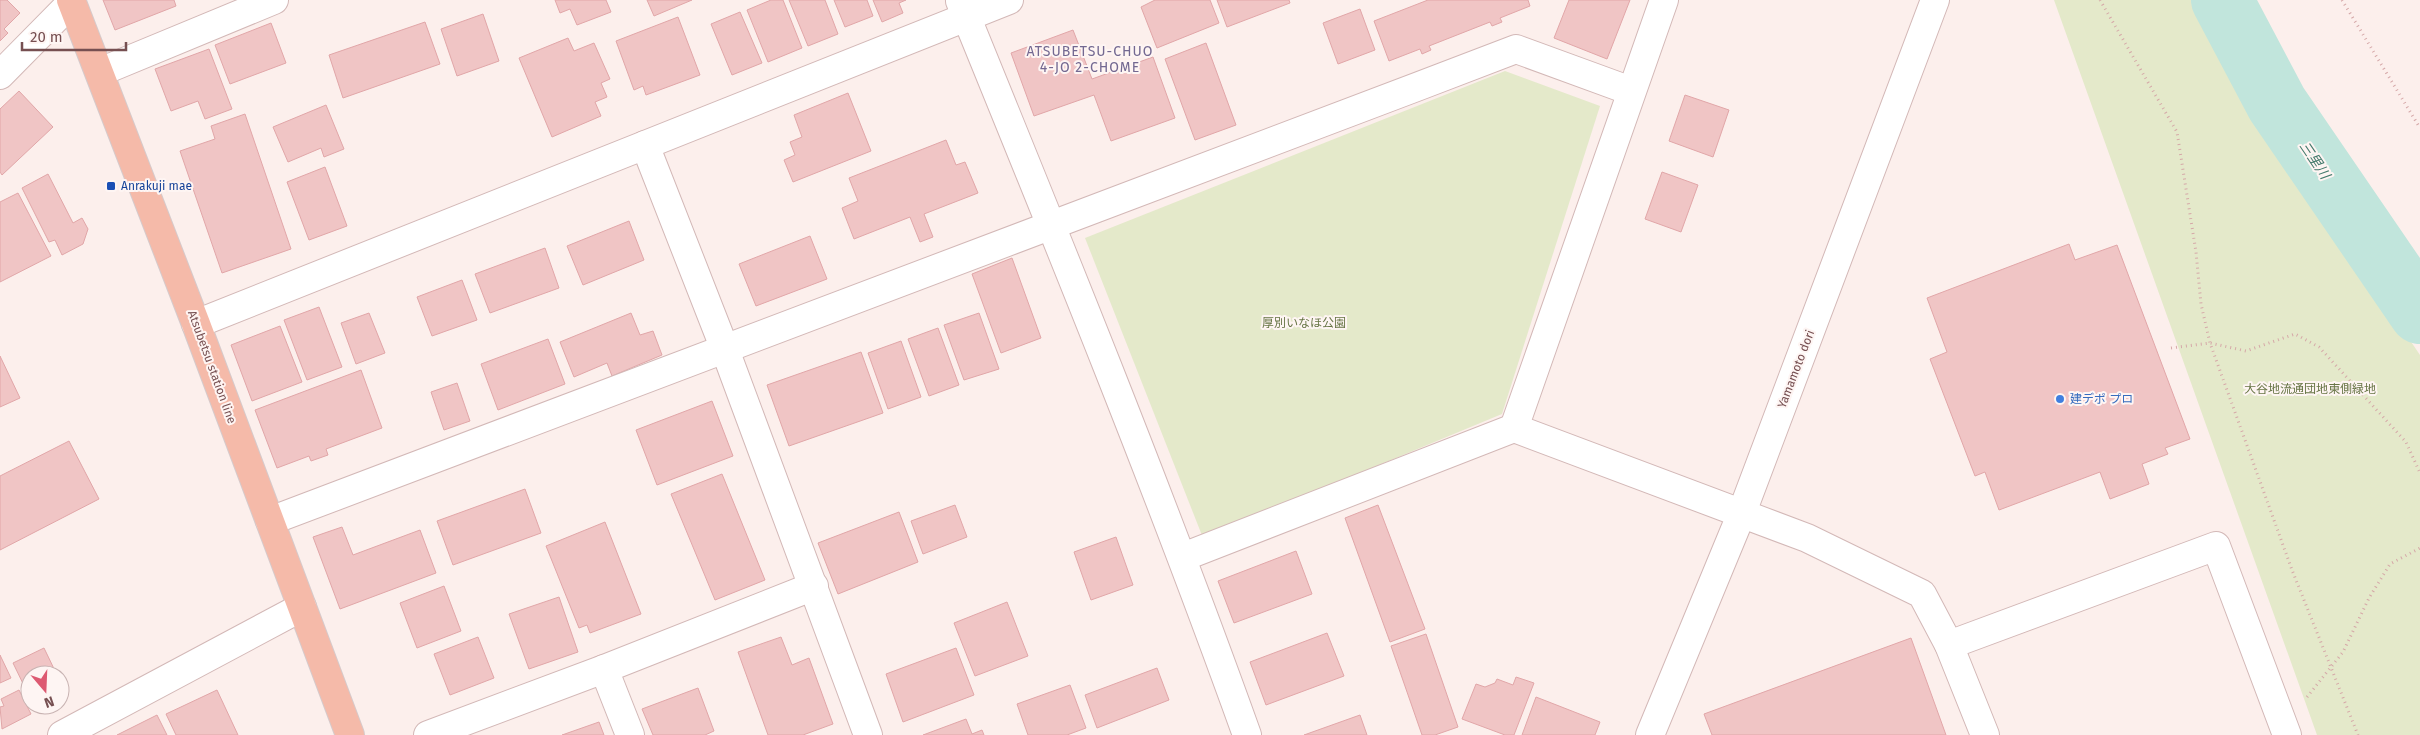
<svg xmlns="http://www.w3.org/2000/svg" width="2420" height="735" viewBox="0 0 2420 735" font-family="'Fira Sans','Noto Sans JP',sans-serif">
	<style>
		.green { fill: #e4e9ca }
		.lines { fill: none; stroke-linecap: round; stroke-linejoin: round }
		.river { stroke: #c1e5dc; stroke-width: 62 }
		.building { fill: #f0c5c5; stroke: #e1a6a8 }
		.minor-casing { stroke: #d3b8b7; stroke-width: 30 }
		.major-casing { stroke: #d6cacb; stroke-width: 30 }
		.path { stroke: #d5a8a8; stroke-width: 3; stroke-dasharray: 1 4; stroke-linecap: butt }
		.minor { stroke: #fff; stroke-width: 28 }
		.major { stroke: #f5baa9; stroke-width: 28 }
		.transit-dot { fill: #1a4fb4; stroke: #fef5f3; stroke-width: 2 }
		.shop-dot { fill: #3f7fe0; stroke: #fef5f3; stroke-width: 2 }
		.labels { text-anchor: middle; stroke-width: 4; stroke-linejoin: round; paint-order: stroke }
		.transit-label { font-size: 12px; fill: #164399; stroke: #fef5f3; text-anchor: start }
		.park-label { font-size: 12px; fill: #677545; stroke: #fef5f3 }
		.street-label { font-size: 12px; fill: #764f51; stroke: #fef5f3 }
		.shop-label { font-size: 12px; fill: #366cbe; stroke: #fef5f3; text-anchor: start }
		.neighbourhood-label { font-size: 14px; letter-spacing: 1px; fill: #736891; stroke: #fef5f3 }
		.water-label { font-size: 14px; font-style: italic; fill: #437a6c; stroke: #fef5f3 }
	</style>
	<rect width="100%" height="100%" fill="#fcefec"/>
	<g class="green">
		<polygon points="2054,0 2213,0 2277,144 2420,355 2420,735 2317,735"/>
		<polygon points="1505,71 1600,106 1502,414 1203,538 1085,238"/>
	</g>
	<g class="lines">
		<polyline class="river" points="2222,0 2277,104 2420,313"/>
	</g>
	<g class="building">
		<polygon points="0,0 7,0 20,13 4,29 8,33 0,41"/>
		<polygon points="103,0 174,0 176,6 115,30"/>
		<polygon points="555,0 606,0 611,12 577,25 570,9 560,13"/>
		<polygon points="647,0 692,0 654,16"/>
		<polygon points="771,0 783,0 802,48 768,62 747,10"/>
		<polygon points="789,0 825,0 838,34 808,46"/>
		<polygon points="834,0 867,0 873,16 845,27"/>
		<polygon points="873,0 906,0 899,3 903,13 882,22"/>
		<polygon points="1155,0 1210,0 1219,23 1157,48 1141,7"/>
		<polygon points="1217,0 1289,0 1290,3 1227,27"/>
		<polygon points="1428,0 1528,0 1530,6 1500,18 1502,22 1492,26 1490,22 1429,46 1431,50 1422,54 1420,49 1389,61 1374,21"/>
		<polygon points="1569,0 1630,0 1607,59 1554,38"/>
		<polygon points="1360,9 1375,50 1338,64 1323,23"/>
		<polygon points="740,12 762,63 732,75 711,24"/>
		<polygon points="483,14 499,61 457,76 441,29"/>
		<polygon points="678,17 700,75 646,95 643,86 634,90 616,41"/>
		<polygon points="425,22 440,64 343,98 329,55"/>
		<polygon points="271,23 286,63 230,84 215,45"/>
		<polygon points="1073,30 1092,79 1153,57 1175,118 1111,141 1094,95 1034,116 1011,53"/>
		<polygon points="568,38 574,51 594,43 610,79 601,83 607,97 595,102 601,116 552,137 519,58"/>
		<polygon points="1206,43 1236,125 1195,140 1165,59"/>
		<polygon points="209,49 232,109 205,119 198,101 171,111 155,69"/>
		<polygon points="19,91 53,127 2,175 0,172 0,109"/>
		<polygon points="848,93 871,151 793,182 784,160 795,155 790,142 802,137 794,115"/>
		<polygon points="1685,95 1729,110 1713,157 1669,141"/>
		<polygon points="326,105 344,149 324,157 321,148 288,162 273,127"/>
		<polygon points="245,114 291,249 222,273 180,151 215,139 211,126"/>
		<polygon points="946,140 956,165 965,162 978,193 924,214 933,237 920,242 910,217 854,239 842,208 858,201 849,178"/>
		<polygon points="325,167 347,226 309,240 287,182"/>
		<polygon points="1662,172 1698,185 1681,232 1645,219"/>
		<polygon points="48,174 73,223 82,218 88,229 83,244 62,255 55,240 49,242 22,188"/>
		<polygon points="18,193 51,256 0,282 0,202"/>
		<polygon points="629,221 644,260 583,285 567,246"/>
		<polygon points="810,236 827,279 756,306 739,264"/>
		<polygon points="2069,244 2075,260 2117,245 2190,439 2165,448 2168,454 2142,464 2149,484 2110,499 2100,472 1999,510 1985,472 1975,476 1930,359 1947,352 1927,298"/>
		<polygon points="545,248 559,288 490,313 475,274"/>
		<polygon points="1012,258 1041,338 1001,353 972,274"/>
		<polygon points="462,280 477,320 432,336 417,297"/>
		<polygon points="319,307 342,367 307,380 284,320"/>
		<polygon points="369,313 385,353 356,364 341,323"/>
		<polygon points="631,313 640,335 653,331 662,355 612,376 607,363 574,377 560,342"/>
		<polygon points="979,313 999,369 964,380 944,325"/>
		<polygon points="280,326 302,382 252,401 231,345"/>
		<polygon points="938,328 959,385 929,396 908,339"/>
		<polygon points="548,339 565,384 498,410 481,364"/>
		<polygon points="901,341 921,397 888,409 868,353"/>
		<polygon points="861,352 883,413 789,446 767,385"/>
		<polygon points="0,356 20,398 0,407"/>
		<polygon points="361,370 382,428 326,449 328,455 311,461 309,456 277,468 255,410"/>
		<polygon points="457,383 470,421 444,430 431,392"/>
		<polygon points="712,401 733,456 657,485 636,430"/>
		<polygon points="69,441 99,499 0,550 0,476"/>
		<polygon points="722,474 765,580 715,600 671,494"/>
		<polygon points="525,489 541,533 453,565 437,521"/>
		<polygon points="955,505 967,537 923,554 911,521"/>
		<polygon points="1378,505 1425,629 1390,642 1345,518"/>
		<polygon points="899,512 918,562 838,594 818,543"/>
		<polygon points="605,522 641,614 590,633 587,625 579,628 546,546"/>
		<polygon points="342,527 353,555 420,530 436,573 340,609 313,537"/>
		<polygon points="1116,537 1133,585 1091,600 1074,552"/>
		<polygon points="1296,551 1312,594 1234,623 1218,581"/>
		<polygon points="444,586 461,631 417,648 400,603"/>
		<polygon points="559,597 578,652 529,669 509,614"/>
		<polygon points="1007,602 1028,656 975,676 954,623"/>
		<polygon points="1327,633 1344,676 1266,705 1250,662"/>
		<polygon points="1426,634 1458,727 1435,735 1422,735 1391,646"/>
		<polygon points="478,637 494,678 450,695 434,654"/>
		<polygon points="781,637 792,665 809,658 833,724 803,735 768,735 738,652"/>
		<polygon points="1911,638 1946,735 1712,735 1704,714"/>
		<polygon points="44,648 57,675 30,675 30,698 13,663"/>
		<polygon points="956,648 974,695 903,722 886,674"/>
		<polygon points="0,655 11,678 0,683"/>
		<polygon points="1157,668 1169,700 1097,728 1085,695"/>
		<polygon points="1516,677 1534,683 1514,735 1505,735 1462,719 1476,684 1485,687 1495,683 1497,679 1513,685"/>
		<polygon points="1070,685 1086,728 1067,735 1028,735 1017,704"/>
		<polygon points="698,688 714,731 705,735 653,735 642,709"/>
		<polygon points="19,690 31,714 2,729 0,707 4,706 1,699"/>
		<polygon points="217,690 238,735 176,735 166,714"/>
		<polygon points="1536,697 1600,722 1595,735 1522,735"/>
		<polygon points="157,715 167,735 117,735"/>
		<polygon points="1360,715 1367,735 1304,735"/>
		<polygon points="966,719 972,734 982,730 984,735 923,735"/>
		<polygon points="599,722 604,735 562,735"/>
	</g>
	<g class="lines">
		<defs>
			<g id="minor">
				<path d="M960,1C1059,244 1158,487 1247,735"/>
				<polyline points="100,72 274,0"/>
				<polyline points="0,75 72,2"/>
				<polyline points="645,145 724,347 868,735"/>
				<polyline points="196,324 1009,0"/>
				<polyline points="1514,428 1664,0"/>
				<path d="M270,521C684,362 1101,208 1516,49L1631,91"/>
				<polyline points="1183,557 1514,428 1807,538 1922,594 1949,645 1985,735"/>
				<polyline points="1949,645 2216,546 2287,735"/>
				<polyline points="604,669 630,735"/>
				<polyline points="62,735 302,607"/>
				<polyline points="428,735 604,669 814,586"/>
				<polyline points="1650,735 1741,515 1935,0"/>
			</g>
			<polyline id="major" points="71,0 196,324 350,735"/>
		</defs>
		<use href="#minor" class="minor-casing"/>
		<use href="#major" class="major-casing"/>
		<g class="path">
			<polyline points="2100,0 2177,132 2196,252 2201,304 2210,343 2292,570 2358,735"/>
			<polyline points="2342,0 2420,128"/>
			<polyline points="2171,348 2210,343 2246,351 2295,334 2319,347 2406,442 2420,473"/>
			<polyline points="2307,697 2343,652 2369,598 2390,564 2420,548"/>
		</g>
		<use href="#minor" class="minor"/>
		<use href="#major" class="major"/>
	</g>
	<rect class="transit-dot" x="106" y="181" width="10" height="10" rx="2.5"/>
	<circle class="shop-dot" cx="2060" cy="399" r="5"/>
	<g class="labels">
		<g class="transit-label">
			<text x="121" y="190">Anrakuji mae</text>
		</g>
		<g class="park-label">
			<text x="1304" y="327">厚別いなほ公園</text>
			<text x="2310" y="393">大谷地流通団地東側緑地</text>
		</g>
		<g class="street-label">
			<text transform="translate(212 367) rotate(70)" y="4">Atsubetsu station line</text>
			<text transform="translate(1796 369) rotate(-69)" y="4">Yamamoto dori</text>
		</g>
		<g class="shop-label">
			<text x="2070" y="403">建デポ プロ</text>
		</g>
		<g class="neighbourhood-label">
			<text x="1090" y="56">ATSUBETSU-CHUO<tspan x="1090" dy="16">4-JO 2-CHOME</tspan></text>
		</g>
		<g class="water-label">
			<text transform="translate(2315 160) rotate(56)" y="5">三里川</text>
		</g>
	</g>
	<g transform="translate(45 690) rotate(161)"><circle r="24" fill="#fef5f3" stroke="#c8b3b2"/>
	<path d="M0-4L9 19L0 12L-9 19Z" fill="#dd5a72"/>
	<text y="-8" font-size="14" font-weight="bold" text-anchor="middle" fill="#764f51">N</text>
	</g>
	<path d="M22 42v8h104v-8" fill="none" stroke="#764f51" stroke-width="2.5"/>
	<text x="30" y="42" font-size="15" fill="#764f51" stroke="#fef5f3" stroke-width="4" paint-order="stroke">20 m</text>
</svg>
